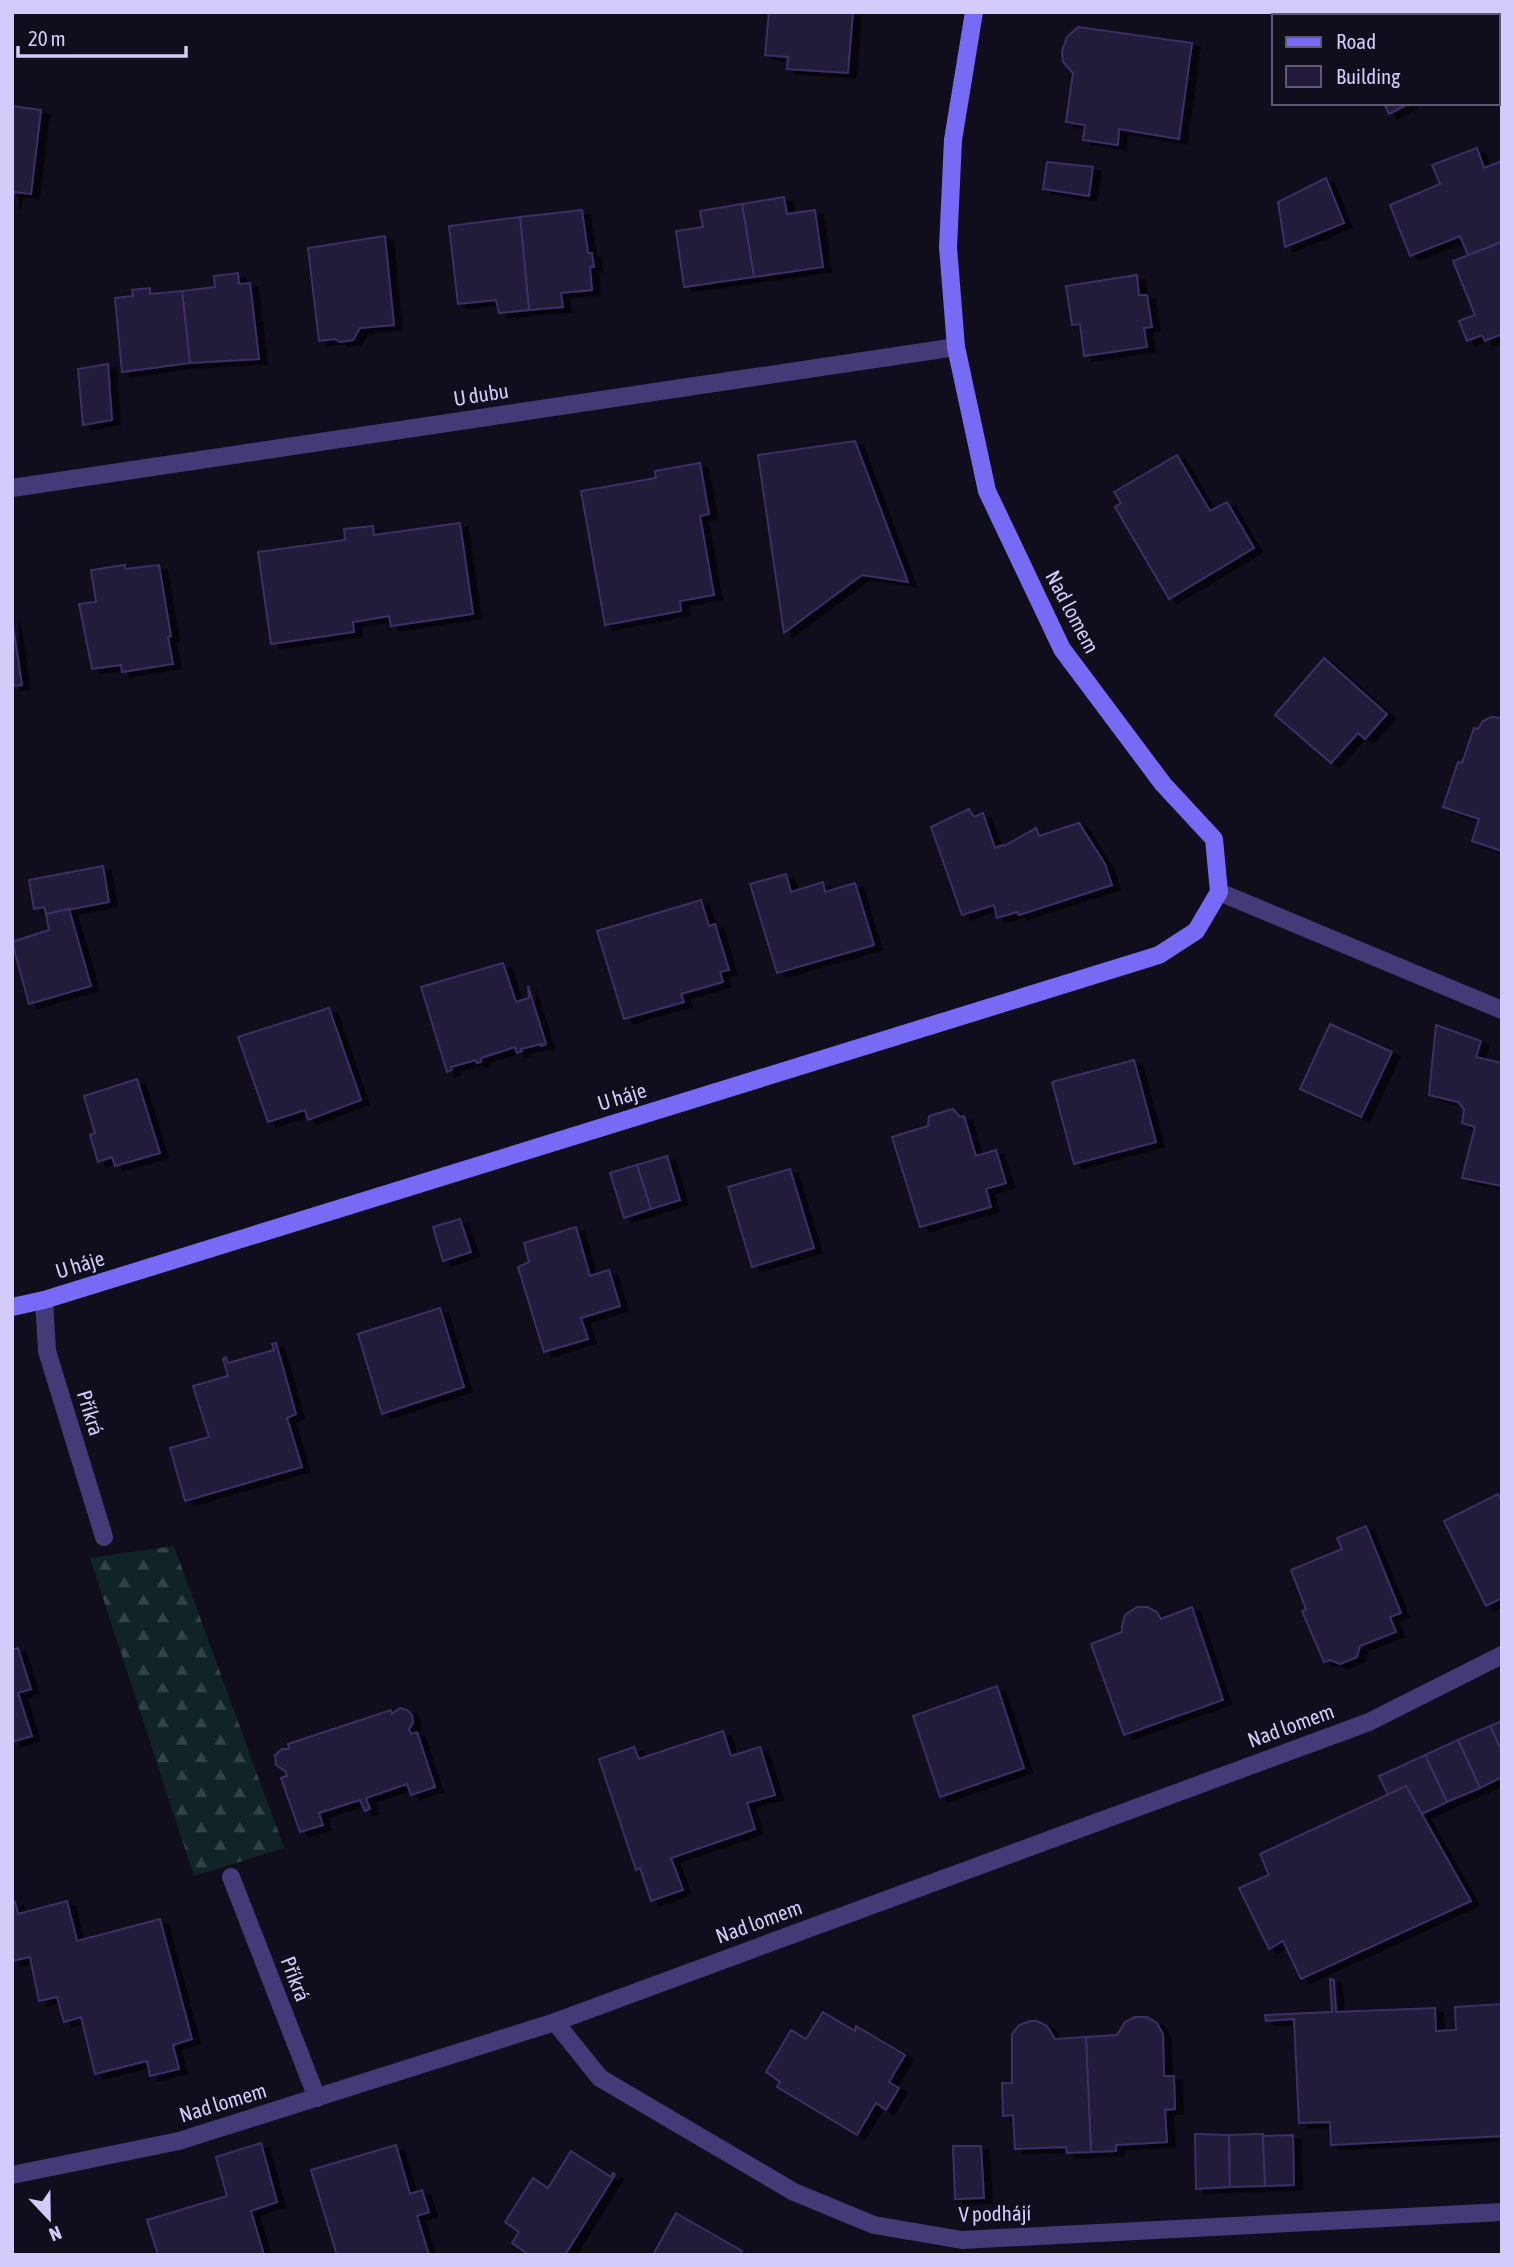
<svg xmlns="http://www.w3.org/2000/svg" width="1514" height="2267" viewBox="0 0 1514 2267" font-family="'Asap Condensed',sans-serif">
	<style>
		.forest { fill: url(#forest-firs) }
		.building { fill: #231a3b; stroke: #3d2e65; stroke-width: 2; filter: url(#shadow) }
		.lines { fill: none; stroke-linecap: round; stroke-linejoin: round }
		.lane { stroke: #423b77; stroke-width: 18 }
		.street { stroke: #423b77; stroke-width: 18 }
		.secondary { stroke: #776af4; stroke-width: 18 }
		.labels { text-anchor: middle; stroke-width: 5; stroke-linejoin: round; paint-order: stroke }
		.street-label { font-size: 21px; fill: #d4cbfb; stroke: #100d1c }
	</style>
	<defs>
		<pattern id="forest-firs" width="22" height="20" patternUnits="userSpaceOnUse" patternTransform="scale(1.75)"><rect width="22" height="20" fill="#102425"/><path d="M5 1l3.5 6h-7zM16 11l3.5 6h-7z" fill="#324246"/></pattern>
		<filter id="shadow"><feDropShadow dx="8" dy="4.5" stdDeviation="0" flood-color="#0009"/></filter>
	</defs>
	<rect width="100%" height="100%" fill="#100d1c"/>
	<polygon class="forest" points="174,1546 284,1848 194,1876 90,1558"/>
	<g class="building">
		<polygon points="769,12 853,12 848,73 787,69 788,57 765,55"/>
		<polygon points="1340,12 1418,12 1420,16 1342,16"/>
		<polygon points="1078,27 1192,43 1179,139 1119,129 1118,145 1083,140 1085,125 1066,122 1073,73 1063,62 1062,51 1067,37"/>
		<polygon points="1384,103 1410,103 1389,114"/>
		<polygon points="12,106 41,110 31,194 14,192 12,205"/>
		<polygon points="1477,148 1484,168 1502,161 1502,242 1468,255 1460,236 1410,256 1390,205 1440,184 1432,165"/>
		<polygon points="1047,162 1093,167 1089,196 1043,189"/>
		<polygon points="1326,178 1344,223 1285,247 1278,202"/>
		<polygon points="784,197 787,214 815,210 823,267 754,277 742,204"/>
		<polygon points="742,204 754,277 684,287 676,231 703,227 700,211"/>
		<polygon points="582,210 588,253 592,253 594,267 590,267 592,290 561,293 563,307 529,310 520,217"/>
		<polygon points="520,217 529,310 499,313 496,300 458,304 449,226"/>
		<polygon points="385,236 394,325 360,328 353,340 340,342 335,339 319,341 308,248"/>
		<polygon points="1502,242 1502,334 1485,341 1482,335 1467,341 1459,321 1475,315 1453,261"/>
		<polygon points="238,273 239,284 250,283 259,359 190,363 182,291 215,287 214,276"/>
		<polygon points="1137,275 1139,295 1147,295 1152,327 1144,328 1147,347 1084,356 1080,324 1072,325 1066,286"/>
		<polygon points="150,288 150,294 182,291 190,363 122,372 115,298 133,296 132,290"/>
		<polygon points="108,364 112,420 83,425 78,369"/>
		<polygon points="855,441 908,582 862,575 784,633 758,455"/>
		<polygon points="1177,455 1210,511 1227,502 1254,548 1169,599 1115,507 1121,503 1114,492"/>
		<polygon points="700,463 709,514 700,516 714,595 680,601 681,611 605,625 581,491 656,478 655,471"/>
		<polygon points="460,523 473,614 391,626 389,616 353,622 354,632 271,644 258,552 345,540 344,529 373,526 374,535"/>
		<polygon points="125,565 125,569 159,565 171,636 168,637 173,664 122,672 121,665 92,669 79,604 96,602 91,570"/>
		<polygon points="12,619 22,685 12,686"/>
		<polygon points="1324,658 1387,714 1365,739 1358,733 1331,763 1275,715"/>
		<polygon points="1491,717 1502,718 1502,851 1472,841 1479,819 1443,807 1458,762 1462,763 1474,728 1478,729 1483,721"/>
		<polygon points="969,809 974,817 983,813 995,848 1003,845 1004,846 1036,828 1039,836 1079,823 1105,864 1112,885 1019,915 1017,912 997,918 994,905 962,915 931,827"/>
		<polygon points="103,866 109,902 46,914 44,907 34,909 29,880"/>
		<polygon points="786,874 791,892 823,882 825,892 855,883 874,945 777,973 750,884"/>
		<polygon points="701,900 709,926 715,924 729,970 720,972 723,982 681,994 684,1002 624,1019 597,931"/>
		<polygon points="69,909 91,986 29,1004 12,942 49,930 46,914"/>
		<polygon points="503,963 516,1002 529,998 528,986 546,1044 541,1046 541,1044 521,1049 522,1051 517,1053 515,1047 481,1058 481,1062 477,1063 476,1060 451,1067 452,1070 447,1072 421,987"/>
		<polygon points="329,1008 361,1100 308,1120 305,1110 268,1122 238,1037"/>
		<polygon points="1330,1024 1392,1052 1361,1117 1300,1089"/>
		<polygon points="1436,1025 1481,1041 1476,1057 1502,1063 1502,1186 1462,1178 1475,1127 1462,1123 1464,1109 1458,1102 1429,1095"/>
		<polygon points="1134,1060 1156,1142 1074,1164 1052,1082"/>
		<polygon points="137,1079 160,1153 115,1166 112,1157 98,1162 90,1135 95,1133 84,1096"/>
		<polygon points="953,1109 960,1117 964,1116 976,1156 996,1150 1006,1183 986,1189 991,1207 920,1227 892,1137 928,1126 929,1116"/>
		<polygon points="667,1156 680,1200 651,1209 637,1165"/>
		<polygon points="637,1165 651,1209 624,1218 610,1173"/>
		<polygon points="790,1169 814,1248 752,1267 728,1187"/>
		<polygon points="460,1219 471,1252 443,1261 433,1227"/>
		<polygon points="576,1227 590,1276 609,1270 620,1306 581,1318 588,1339 544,1352 518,1267 529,1262 524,1243"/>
		<polygon points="440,1308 464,1387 382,1414 358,1334"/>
		<polygon points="276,1343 296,1414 287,1418 302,1467 185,1501 170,1448 209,1437 193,1386 228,1376 223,1359 226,1357 228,1363 274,1350 272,1344"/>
		<polygon points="1498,1494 1502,1501 1502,1598 1486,1606 1444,1521"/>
		<polygon points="1366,1526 1401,1613 1390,1617 1396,1632 1360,1646 1357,1657 1340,1664 1330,1660 1324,1662 1302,1611 1306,1609 1291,1570 1342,1549 1337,1538"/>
		<polygon points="1137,1607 1147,1607 1157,1612 1161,1619 1192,1607 1223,1700 1124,1735 1091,1644 1122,1632 1122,1626 1125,1615"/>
		<polygon points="18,1648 31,1689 18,1693 32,1736 12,1742 12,1650"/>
		<polygon points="997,1686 1024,1768 940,1797 913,1716"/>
		<polygon points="400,1708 407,1710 412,1715 413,1723 409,1729 411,1734 417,1732 435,1787 411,1795 407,1784 366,1798 370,1809 365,1811 360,1800 319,1813 323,1825 300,1832 281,1778 287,1776 285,1771 276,1765 275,1755 282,1749 289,1749 288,1744 391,1710 392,1714"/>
		<polygon points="1502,1721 1502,1752 1490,1726"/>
		<polygon points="1490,1726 1502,1752 1502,1777 1480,1788 1458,1740"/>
		<polygon points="723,1731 731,1756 760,1747 775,1795 747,1803 755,1829 671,1858 683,1890 651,1901 640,1868 636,1870 599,1759 634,1747 639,1759"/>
		<polygon points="1458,1740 1480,1788 1447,1802 1425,1755"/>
		<polygon points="1425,1755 1447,1802 1422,1814 1406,1786 1388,1795 1379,1776"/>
		<polygon points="1406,1786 1471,1901 1301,1979 1283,1941 1269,1949 1239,1888 1269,1875 1260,1854"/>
		<polygon points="67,1901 77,1941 160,1919 192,2039 173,2045 179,2069 150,2076 147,2061 95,2074 81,2017 64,2022 57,1997 39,2001 30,1957 12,1961 12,1903 15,1902 18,1914"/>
		<polygon points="1330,1979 1334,1980 1336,2012 1435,2008 1436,2031 1456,2030 1455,2007 1502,2004 1502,2136 1331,2145 1330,2122 1299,2123 1294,2019 1266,2021 1265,2015 1332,2012"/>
		<polygon points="823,2012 855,2031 856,2026 905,2055 889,2082 899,2088 886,2110 876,2103 857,2135 777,2087 780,2082 766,2072 791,2030 806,2039"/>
		<polygon points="1135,2017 1147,2017 1157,2023 1163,2034 1164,2076 1174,2076 1175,2109 1165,2110 1167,2142 1116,2145 1116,2151 1091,2152 1086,2037 1117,2035 1125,2022"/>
		<polygon points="1030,2021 1037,2021 1047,2026 1055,2039 1086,2037 1091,2152 1067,2153 1066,2147 1015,2149 1013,2115 1003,2116 1002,2083 1012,2083 1012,2034 1019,2025"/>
		<polygon points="1195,2134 1229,2135 1230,2187 1196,2189"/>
		<polygon points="1263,2134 1265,2186 1230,2187 1229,2135"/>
		<polygon points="1293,2135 1294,2185 1265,2186 1263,2136"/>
		<polygon points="261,2143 277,2202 251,2211 264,2255 158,2255 147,2220 227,2196 216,2157"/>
		<polygon points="396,2145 410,2194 422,2190 429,2212 417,2216 429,2255 337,2255 311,2170"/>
		<polygon points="953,2146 981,2146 984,2198 955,2199"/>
		<polygon points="571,2151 611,2177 613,2173 615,2175 565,2255 529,2255 512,2243 519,2232 505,2222 533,2178 548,2188"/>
		<polygon points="676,2213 742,2251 739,2255 653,2255"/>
	</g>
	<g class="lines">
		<polyline class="lane" points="231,1877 317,2098"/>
		<g class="street">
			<polyline points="12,488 956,347"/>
			<polyline points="1219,892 1502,1010"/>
			<polyline points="44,1300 47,1351 104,1537"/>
			<polyline points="555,2022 600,2078 794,2192 874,2225 962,2240 1502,2212"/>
			<polyline points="12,2175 179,2141 555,2022 1369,1722 1502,1655"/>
		</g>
		<polyline class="secondary" points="12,1307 44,1300 1159,955 1196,931 1219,892 1214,839 1163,784 1062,649 987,491 956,347 948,247 953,140 974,12"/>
	</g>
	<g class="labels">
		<g class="street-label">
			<text transform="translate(481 395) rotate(-9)" y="7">U dubu</text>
			<text transform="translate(1072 612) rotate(62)" y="7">Nad lomem</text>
			<text transform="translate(622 1097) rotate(-17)" y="7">U háje</text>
			<text transform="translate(80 1265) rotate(-17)" y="7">U háje</text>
			<text transform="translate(90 1413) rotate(73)" y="7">Příkrá</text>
			<text transform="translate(1291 1726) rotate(-20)" y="7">Nad lomem</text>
			<text transform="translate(759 1922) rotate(-20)" y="7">Nad lomem</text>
			<text transform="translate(295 1979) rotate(69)" y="7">Příkrá</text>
			<text transform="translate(223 2103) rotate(-17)" y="7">Nad lomem</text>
			<text transform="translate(995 2214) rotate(-1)" y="7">V podhájí</text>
		</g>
	</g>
	<rect width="1514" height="2267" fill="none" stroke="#d4cbfb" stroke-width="28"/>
	<rect x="1272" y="14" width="228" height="91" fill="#100d1c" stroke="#5e5975" stroke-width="2"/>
	<rect x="1286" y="37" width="35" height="10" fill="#776af4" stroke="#5e5975" stroke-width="2"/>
	<text x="1336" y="49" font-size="21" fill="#d4cbfb">Road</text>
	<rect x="1286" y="66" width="35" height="21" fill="#231a3b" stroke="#5e5975" stroke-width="2"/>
	<text x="1336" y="84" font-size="21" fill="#d4cbfb">Building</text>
	<g transform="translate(49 2218) rotate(158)" stroke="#100d1c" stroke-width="5" paint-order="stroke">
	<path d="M0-5L12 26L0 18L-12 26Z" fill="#d4cbfb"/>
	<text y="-10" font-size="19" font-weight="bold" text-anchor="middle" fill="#d4cbfb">N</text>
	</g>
	<path d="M18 46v10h168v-10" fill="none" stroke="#d4cbfb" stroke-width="3.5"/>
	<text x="28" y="46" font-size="21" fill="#d4cbfb" stroke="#100d1c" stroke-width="5" paint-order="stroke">20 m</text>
</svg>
